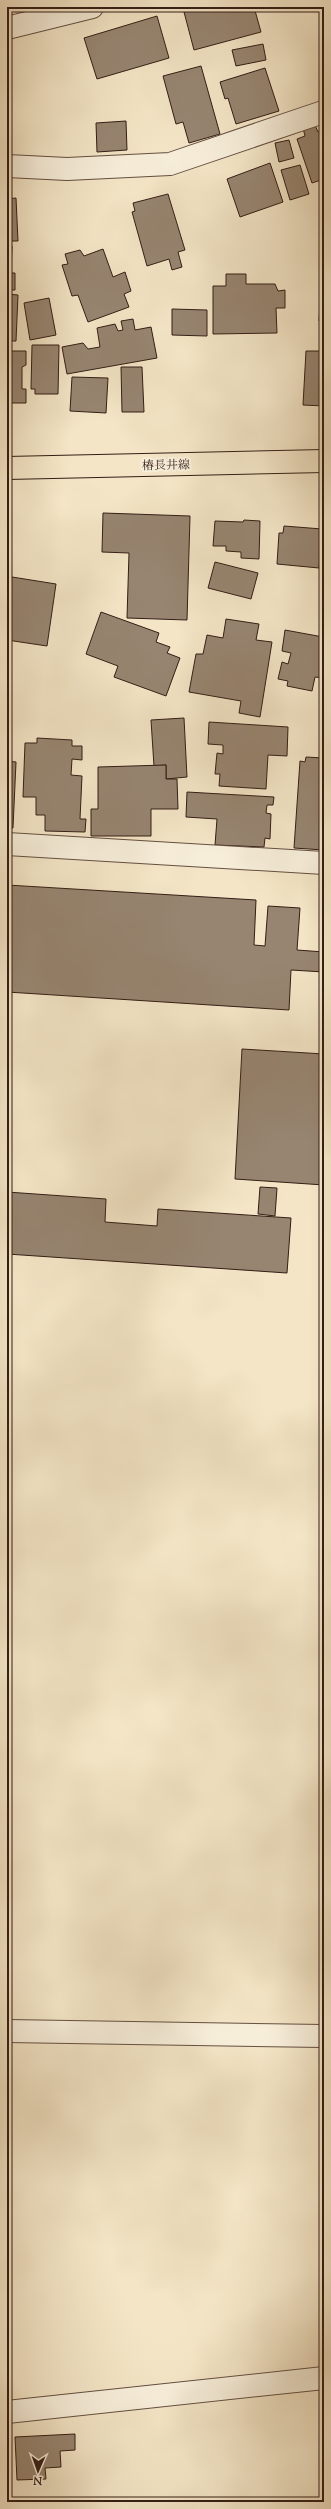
<svg xmlns="http://www.w3.org/2000/svg" width="331" height="2509" viewBox="0 0 331 2509" font-family="'Sorts Mill Goudy','Noto Serif JP',serif">
	<style>
		.building { fill: #978571; stroke: #341d15 }
		.lines { fill: none; stroke-linecap: round; stroke-linejoin: round }
		.minor-casing { stroke: #644f41; stroke-width: 24 }
		.major-casing { stroke: #341d15; stroke-width: 24 }
		.minor { stroke: #f7eeda; stroke-width: 22 }
		.major { stroke: #f3e5c6; stroke-width: 22 }
		.labels { text-anchor: middle; stroke-width: 4; stroke-linejoin: round; paint-order: stroke }
		.street-label { font-size: 12px; fill: #341d15; stroke: #f7eeda }
	</style>
	<rect width="100%" height="100%" fill="#f3e5c6"/>
	<filter id="stains"><feTurbulence type="fractalNoise" baseFrequency=".005" numOctaves="4"/><feColorMatrix values="0 0 0 0 .2 0 0 0 0 .09 0 0 0 0 .02 0 0 0 .5 -.17"/></filter>
	<radialGradient id="worn" r=".72"><stop offset=".6" stop-color="#630" stop-opacity="0"/><stop offset="1" stop-color="#630" stop-opacity=".3"/></radialGradient>
	<g class="building">
		<polygon points="203,7 254,7 261,32 194,50 184,12"/>
		<polygon points="157,16 169,58 97,79 84,38"/>
		<polygon points="263,44 266,60 236,66 232,50"/>
		<rect x="7" y="59" width="2" height="44"/>
		<polygon points="201,66 220,134 189,143 183,122 176,124 163,76"/>
		<polygon points="265,68 279,111 236,124 228,98 225,99 220,82"/>
		<polygon points="126,121 127,150 97,152 96,123"/>
		<polygon points="315,125 318,132 324,129 324,179 312,183 297,139 305,136 303,128"/>
		<polygon points="289,140 294,158 279,162 275,143"/>
		<polygon points="270,163 283,202 240,217 227,179"/>
		<polygon points="300,165 309,194 290,200 281,170"/>
		<polygon points="168,194 185,250 178,252 182,267 172,270 169,259 147,266 132,212 135,211 133,203"/>
		<polygon points="16,198 18,241 7,241 7,199"/>
		<polygon points="7,246 12,246 11,273 15,273 15,290 7,290"/>
		<polygon points="103,249 113,277 125,272 131,291 124,294 129,307 88,322 78,295 72,296 62,265 68,264 65,254 80,250 84,256"/>
		<polygon points="226,274 246,274 246,284 275,284 278,291 285,290 285,308 276,308 277,333 213,334 213,286 226,286"/>
		<polygon points="7,294 18,295 16,341 7,341"/>
		<polygon points="49,298 56,335 30,340 24,303"/>
		<polygon points="320,304 324,305 324,321 319,321"/>
		<polygon points="172,309 207,310 207,336 172,335"/>
		<polygon points="133,319 135,330 151,327 157,358 67,374 62,347 83,343 88,349 100,347 97,328 115,324 118,331 123,330 121,321"/>
		<polygon points="32,345 59,345 58,394 35,394 35,389 31,389"/>
		<polygon points="7,351 26,351 26,365 22,367 22,389 26,389 26,403 7,403"/>
		<polygon points="306,351 324,351 324,406 303,405"/>
		<polygon points="121,367 142,367 144,412 122,412"/>
		<polygon points="72,377 108,378 106,413 70,411"/>
		<polygon points="103,513 190,516 187,620 127,618 129,553 102,552"/>
		<polygon points="244,520 260,521 259,559 241,558 241,552 226,551 226,546 213,546 215,521 243,522"/>
		<polygon points="284,526 322,529 319,568 277,564 279,533 283,533"/>
		<polygon points="215,562 258,573 251,599 208,588"/>
		<polygon points="12,577 56,584 47,646 7,640 7,600"/>
		<polygon points="101,612 159,633 156,642 170,647 167,653 180,658 166,696 114,677 118,666 86,654"/>
		<polygon points="226,619 259,624 256,640 272,642 260,717 239,713 241,701 189,692 196,654 203,654 207,635 223,638"/>
		<polygon points="285,630 323,637 320,654 324,655 324,678 315,677 312,691 287,686 288,681 278,679 282,662 288,664 291,653 282,651"/>
		<polygon points="184,718 187,777 166,779 166,765 154,766 151,720"/>
		<polygon points="209,722 288,727 287,756 268,755 266,789 219,786 220,774 215,774 217,753 223,754 223,745 208,744"/>
		<polygon points="37,738 72,740 72,746 82,746 82,760 72,759 71,775 82,776 80,819 86,819 85,832 45,831 45,815 36,815 36,797 23,797 25,743 37,743"/>
		<polygon points="306,757 323,758 324,765 324,850 294,848 300,761 305,762"/>
		<polygon points="7,761 16,762 13,828 7,828"/>
		<polygon points="166,765 166,779 177,779 178,809 151,809 151,836 91,836 91,809 98,809 98,767"/>
		<polygon points="187,792 274,797 273,805 267,805 266,813 271,814 270,839 265,838 264,847 215,845 217,819 186,817"/>
		<polygon points="7,885 256,900 254,945 265,946 268,906 300,908 297,950 324,952 324,972 291,970 289,1010 7,992"/>
		<polygon points="242,1049 324,1054 324,1185 235,1179"/>
		<polygon points="260,1187 277,1188 275,1216 258,1214"/>
		<polygon points="7,1192 106,1199 105,1222 157,1226 158,1209 291,1218 287,1273 7,1254"/>
		<polygon points="75,2434 75,2450 60,2451 61,2467 45,2468 46,2479 17,2480 15,2437"/>
	</g>
	<g class="lines">
		<defs>
			<g id="minor">
				<polyline points="7,28 92,7"/>
				<polyline points="7,166 67,169 170,164 323,112"/>
				<polyline points="7,844 324,863"/>
				<polyline points="7,2031 324,2036"/>
				<polyline points="7,2412 324,2378"/>
			</g>
			<polyline id="major" points="7,468 324,461"/>
		</defs>
		<use href="#minor" class="minor-casing"/>
		<use href="#major" class="major-casing"/>
		<use href="#minor" class="minor"/>
		<use href="#major" class="major"/>
	</g>
	<g class="labels">
		<g class="street-label">
			<text transform="translate(166 465) rotate(-1)" y="4">椿長井線</text>
		</g>
	</g>
	<rect width="331" height="2509" fill="none" stroke="#f3e5c6" stroke-width="24"/>
	<rect x="8" y="8" width="315" height="2493" fill="none" stroke="#341d15" stroke-width="2"/>
	<rect x="12" y="12" width="307" height="2485" fill="none" stroke="#341d15"/>
	<g transform="translate(38 2471) rotate(182)" stroke="#f7eeda" stroke-width="3" paint-order="stroke">
	<path d="M0-3L7 15L0 10L-7 15Z" fill="#341d15"/>
	<text y="-6" font-size="11" font-weight="bold" text-anchor="middle" fill="#341d15">N</text>
	</g>
	<rect width="100%" height="100%" filter="url(#stains)"/>
	<rect width="100%" height="100%" fill="url(#worn)"/>
</svg>
